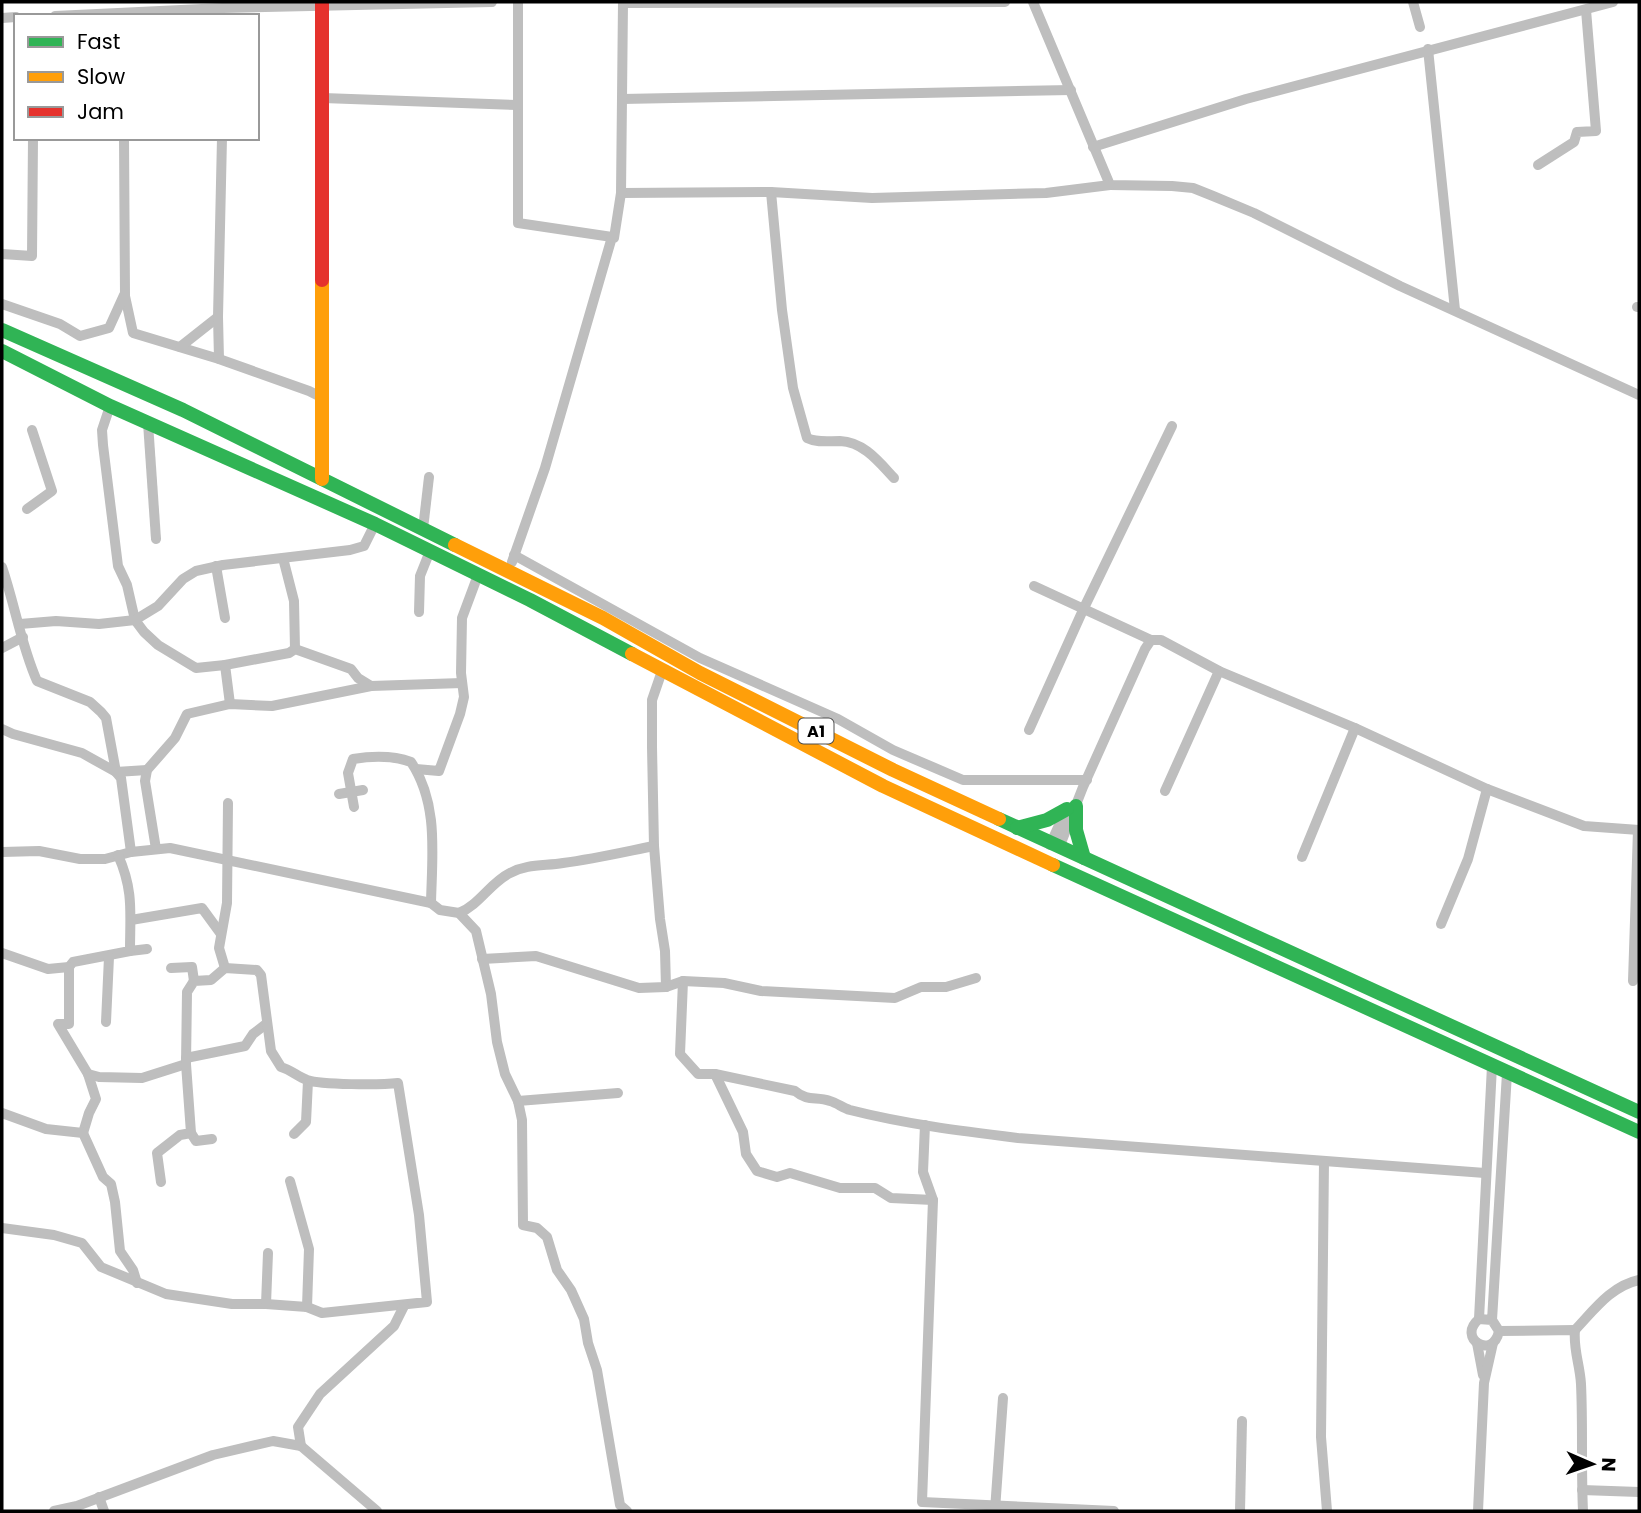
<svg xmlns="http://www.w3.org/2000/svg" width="1641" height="1513" viewBox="0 0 1641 1513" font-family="Poppins,sans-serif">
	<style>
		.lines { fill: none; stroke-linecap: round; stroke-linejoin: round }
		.street { stroke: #bebebe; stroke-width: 10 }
		.fast { stroke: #30b455; stroke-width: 14 }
		.slow { stroke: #ff9f0a; stroke-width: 14 }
		.jam { stroke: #e5322d; stroke-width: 14 }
		.labels { text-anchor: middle; stroke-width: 5; stroke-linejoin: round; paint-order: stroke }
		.shield { fill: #fff; stroke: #4c4c4c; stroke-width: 2 }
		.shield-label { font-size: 16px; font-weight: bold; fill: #000 }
	</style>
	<rect width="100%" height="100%" fill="#fff"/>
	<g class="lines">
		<g class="street">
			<polyline points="518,2 518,223 612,237"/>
			<polyline points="1033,2 1110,185 1172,186 1193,188 1213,196 1254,213 1400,286 1639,395"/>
			<polyline points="1413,2 1420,27"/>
			<polyline points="623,3 1005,2"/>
			<polyline points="55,16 223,8 492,2"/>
			<polyline points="2,18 16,17"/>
			<polyline points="1428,49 1455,310"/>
			<polyline points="323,98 518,105"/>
			<polyline points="622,99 1071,90"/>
			<polyline points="124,138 125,296 133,333 219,359 309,391 323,398"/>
			<polyline points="1093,147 1246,99 1613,2"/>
			<polyline points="1538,165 1574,142 1577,132 1596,131 1586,10"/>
			<path d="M771,192L782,310L793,388L807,438C817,443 828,441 840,441C864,442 879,462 894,478"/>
			<polyline points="621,193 771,192 872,198 1046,193 1110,185"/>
			<polyline points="2,254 32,256 33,138"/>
			<polyline points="2,304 60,324 80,336 109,328 124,295"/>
			<polyline points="1637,307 1639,307"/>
			<polyline points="180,347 218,317"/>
			<polyline points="219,359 218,317 222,138"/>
			<polyline points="110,406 102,430 103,445 118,566 127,585 135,620 144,632 158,645 196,668 225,665 289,653 295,649 351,669 358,678 371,686 462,683"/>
			<polyline points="148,423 156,539"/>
			<polyline points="27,509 52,491 32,430"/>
			<polyline points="423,529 429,477"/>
			<polyline points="514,555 700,658 838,719 893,750 963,780 1087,780"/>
			<polyline points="283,558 294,601 295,649"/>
			<polyline points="512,562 545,468 612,237 614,238 621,193 623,2"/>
			<polyline points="216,566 225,618"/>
			<path d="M2,567C15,605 21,645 37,681L90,702L101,712L106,718L116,772L121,778L131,852"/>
			<polyline points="1034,586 1151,640 1161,640 1219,671 1355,728 1487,789 1584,826 1639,830"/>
			<polyline points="419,612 420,576 430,551"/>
			<polyline points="20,624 56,621 99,624 135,620 158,606 183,579 196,571 223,565 350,550 364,546 375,524"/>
			<polyline points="2,648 23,637"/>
			<polyline points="225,665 230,704"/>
			<polyline points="662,671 652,700 652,747 654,846 660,919 665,951 666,987"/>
			<polyline points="2,729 13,734 82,753 116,772 147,770"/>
			<polyline points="1029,730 1083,610 1172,426"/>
			<polyline points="416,769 439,771 460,714 464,697 461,673 462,618 478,575"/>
			<polyline points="1165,791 1219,671"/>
			<polyline points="339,794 363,790"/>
			<path d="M354,807L348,773L353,759C372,756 392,755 411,762C439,804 432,855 431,903"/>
			<polyline points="1050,845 1065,812"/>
			<polyline points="1059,848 1083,787 1145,649 1151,640"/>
			<polyline points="156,849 145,781 147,770 175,738 187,714 230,704 272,706 371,686"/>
			<polyline points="2,852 39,851 80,859 105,859 131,852 170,848 431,903 440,910 459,913 476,931 491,994 497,1042 505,1074 518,1101 522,1120 523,1225 537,1228 547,1237 557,1270 571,1290 584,1319 588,1343 597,1370 620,1505 627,1511"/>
			<polyline points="1302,857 1355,728"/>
			<path d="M459,913C479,905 490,883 510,873C527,864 544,866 563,863C594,859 624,852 654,846"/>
			<polyline points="131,920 202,908 221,934"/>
			<polyline points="1441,924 1468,859 1487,789"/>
			<polyline points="130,951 147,949"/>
			<path d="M2,953L48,969L69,967L73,962L130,951C130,913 134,891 118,855"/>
			<polyline points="482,959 536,956 639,988 666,987 683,981 680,1054 698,1074 715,1074 743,1132 746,1154 757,1171 777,1177 790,1173 840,1188 875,1188 891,1198 933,1200"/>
			<polyline points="69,967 69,1024 58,1024 88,1074 96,1099 89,1113 83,1133"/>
			<polyline points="171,968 192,967 194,981"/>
			<polyline points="225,968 219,948 227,903 228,803"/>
			<polyline points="683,981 724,983 761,991 895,998 921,987 946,987 976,978"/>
			<polyline points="1633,981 1638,830"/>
			<polyline points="106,1022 109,957"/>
			<polyline points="186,1058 245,1046 253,1034 266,1024"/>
			<polyline points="88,1074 99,1077 142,1078 186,1064"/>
			<path d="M715,1074L795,1091C808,1102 816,1096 830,1101C837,1103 843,1108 850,1110C905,1124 961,1131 1018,1138L1485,1173"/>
			<polyline points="518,1101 618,1093"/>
			<polyline points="2,1113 46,1129 83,1133 103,1177 111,1184 115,1202 120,1251 133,1270 137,1283"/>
			<polyline points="925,1125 923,1172 933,1200 922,1502 1114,1511"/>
			<polyline points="191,1133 196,1141 212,1139"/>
			<polyline points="294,1134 306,1122 308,1081"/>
			<polyline points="1324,1161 1321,1437 1327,1511"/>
			<polyline points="290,1181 309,1249 307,1307"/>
			<path d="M2,1228L54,1235L82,1243L101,1267L166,1294L232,1304H266L307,1307L322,1313L427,1302L419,1215L398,1083C381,1085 321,1085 307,1080C297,1076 291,1070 281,1067L271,1051L261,975L257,970L225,968L211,980L194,981L187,992L186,1064L191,1133L180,1135L157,1153L161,1182"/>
			<polyline points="266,1304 268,1253"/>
			<polyline points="1479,1319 1492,1066"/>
			<path d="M1492,1320L1479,1319C1456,1338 1493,1361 1499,1331L1492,1320L1507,1073"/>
			<path d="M1575,1330C1594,1310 1611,1286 1639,1280"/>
			<path d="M1499,1331L1575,1330C1573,1349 1580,1365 1581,1384C1583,1426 1581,1469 1583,1511"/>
			<polyline points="1477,1343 1483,1375"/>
			<polyline points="301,1446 377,1511"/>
			<polyline points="1582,1490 1639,1492"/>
			<polyline points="99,1497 104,1511"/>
			<polyline points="995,1510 1003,1398"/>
			<polyline points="54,1511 77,1506 213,1455 273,1441 301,1446 298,1427 320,1394 394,1326 404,1306"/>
			<polyline points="1240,1511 1242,1421"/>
			<polyline points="1478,1511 1484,1383 1493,1343"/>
		</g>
		<g class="fast">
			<polyline points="2,330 183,410 455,545"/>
			<polyline points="2,351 110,406 375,524 530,600 632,654"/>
			<polyline points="1076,806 1076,830 1084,858"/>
			<polyline points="999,819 1639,1112"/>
			<polyline points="1017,828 1047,820 1067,809"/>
			<polyline points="1053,865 1639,1132"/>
		</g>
		<g class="slow">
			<polyline points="322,280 322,479"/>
			<polyline points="455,545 603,618 700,673 893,770 999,819"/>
			<polyline points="632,654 883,786 1053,865"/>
		</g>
		<polyline class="jam" points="322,2 322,280"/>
	</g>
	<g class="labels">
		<rect class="shield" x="798.5" y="718.5" width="35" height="25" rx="5"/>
		<g class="shield-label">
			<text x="816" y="737">A1</text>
		</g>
	</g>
	<rect width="1641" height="1513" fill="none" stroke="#000000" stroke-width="7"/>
	<rect x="14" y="14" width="245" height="126" fill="#ffffff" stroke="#999999" stroke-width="2"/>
	<rect x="28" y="37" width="35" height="10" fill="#30b455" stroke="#999999" stroke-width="2"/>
	<text x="77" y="49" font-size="21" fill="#000000">Fast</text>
	<rect x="28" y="72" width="35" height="10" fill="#ff9f0a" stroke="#999999" stroke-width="2"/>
	<text x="77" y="84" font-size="21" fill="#000000">Slow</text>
	<rect x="28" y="107" width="35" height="10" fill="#e5322d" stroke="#999999" stroke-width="2"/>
	<text x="77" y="119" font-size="21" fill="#000000">Jam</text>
	<g transform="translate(1592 1464) rotate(92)" stroke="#ffffff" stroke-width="5" paint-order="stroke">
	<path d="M0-5L12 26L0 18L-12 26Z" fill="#000000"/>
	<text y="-10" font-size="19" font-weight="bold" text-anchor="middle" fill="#000000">N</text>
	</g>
</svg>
